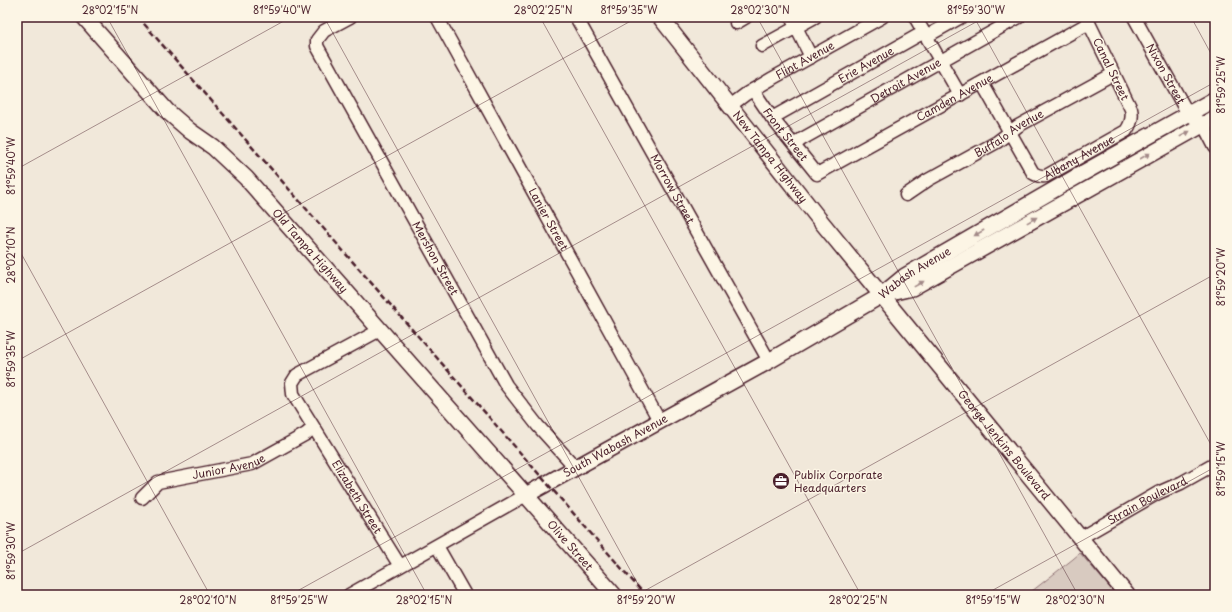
<svg xmlns="http://www.w3.org/2000/svg" width="1232" height="612" viewBox="0 0 1232 612" font-family="'Playpen Sans',sans-serif">
	<style>
		.green { fill: #d8cac0; stroke: #917476 }
		.lines { fill: none; stroke-linecap: round; stroke-linejoin: round }
		.minor-casing { stroke: #4a1f2b; stroke-width: 15 }
		.major-casing { stroke: #4a1f2b; stroke-width: 18 }
		.minor { stroke: #fcf5e5; stroke-width: 12 }
		.major { stroke: #fcf5e5; stroke-width: 15 }
		.rail { stroke: #4a1f2b; stroke-width: 2.5; stroke-dasharray: 6 3; stroke-linecap: butt }
		.oneway { fill: #a38a88 }
		.ticks { fill: none; stroke: #4a1f2b; stroke-width: 1; stroke-opacity: 0.45 }
		.labels { text-anchor: middle; stroke-width: 3; stroke-linejoin: round; paint-order: stroke }
		.street-label { font-size: 11px; fill: #4a1f2b; stroke: #fcf5e5 }
		.poi-label { font-size: 11px; fill: #4a1f2b; stroke: #fcf5e5; text-anchor: start }
		.neatline { fill: none; stroke: #4a1f2b; stroke-width: 1.5 }
		.ticks-label { font-size: 10px; text-anchor: middle; fill: #4a1f2b }
	</style>
	<rect width="100%" height="100%" fill="#f1e8da"/>
	<filter id="ink" filterUnits="userSpaceOnUse"><feTurbulence type="fractalNoise" baseFrequency=".025" numOctaves="2"/><feDisplacementMap in="SourceGraphic" scale="8" xChannelSelector="R" yChannelSelector="G"/><feConvolveMatrix kernelMatrix="1 2 1 2 8 2 1 2 1" color-interpolation-filters="sRGB"/></filter>
	<g filter="url(#ink)">
		<polygon class="green" points="1080,553 1116,595 1027,595 1073,559"/>
		<g class="lines">
			<defs>
				<g id="minor">
					<path id="s1" d="M350,17L324,31L317,40V46L506,385L538,426L576,468"/>
					<path id="s2" d="M437,17L660,422"/>
					<path id="s3" d="M576,17L769,361"/>
					<polyline points="791,17 811,57"/>
					<polyline points="915,17 960,95"/>
					<path id="s4" d="M1134,17L1188,114L1203,124L1215,147"/>
					<polyline points="736,23 746,17"/>
					<polyline points="762,46 815,17"/>
					<path id="s5" d="M982,83L1033,173C1038,176 1041,177 1046,176L1126,131C1131,124 1133,117 1131,109L1086,17"/>
					<path id="s6" d="M753,90L772,118L817,174L1089,23"/>
					<path id="s7" d="M730,106L746,94L773,78L882,17"/>
					<path id="s8" d="M772,118L917,36L924,33L929,35L961,17"/>
					<path id="s9" d="M794,145L802,139L1019,17"/>
					<path id="s10" d="M906,195L928,180L997,142L1018,126L1113,74"/>
					<path id="s11" d="M380,330L297,375L292,383L293,394L400,566"/>
					<path id="s12" d="M142,498L158,482L252,464L306,434L313,428"/>
					<path id="s13" d="M1080,538L1158,493L1181,483L1215,464"/>
					<polyline points="437,546 465,595"/>
					<polyline points="349,595 526,495"/>
				</g>
				<g id="major">
					<path id="s14" d="M84,17L167,111L190,131L213,147L246,178L614,595"/>
					<path id="s15" d="M660,17L819,219L1127,595"/>
					<polyline points="886,294 912,288 1215,118"/>
					<path id="s16" d="M526,495L769,361L882,295L905,276L1083,173L1215,99"/>
				</g>
			</defs>
			<use href="#minor" class="minor-casing"/>
			<use href="#major" class="major-casing"/>
			<use href="#minor" class="minor"/>
			<use href="#major" class="major"/>
			<polyline class="rail" points="138,17 645,595"/>
		</g>
		<defs><path id="oneway-solid" d="M-6-.8H1V-3.2L6.5 0L1 3.2V.8H-6Z"/></defs>
		<g class="oneway">
			<use href="#oneway-solid" transform="translate(1185 134) rotate(-29)"/>
			<use href="#oneway-solid" transform="translate(1145 156) rotate(-30)"/>
			<use href="#oneway-solid" transform="translate(1032 220) rotate(-29)"/>
			<use href="#oneway-solid" transform="translate(979 233) rotate(150)"/>
			<use href="#oneway-solid" transform="translate(919 284) rotate(-29)"/>
		</g>
	</g>
	<path class="ticks" d="M107,17L427,595M324,17L644,595M540,17L861,595M757,17L1078,595M974,17L1215,452M1191,17L1215,61M17,169L291,17M17,246L210,595M17,361L638,17M17,554L985,17M290,595L1215,82M637,595L1215,274M984,595L1215,467"/>
	<defs>
		<symbol id="office-disc" viewBox="-11 -11 22 22"><circle r="9.5" fill="#4a1f2b" stroke="#fcf5e5"/><path d="M-6-3h4V-5.5h4V-3h4V5H-6ZM-1-4.5V-3h2v-1.5ZM-6 0V1H6V0Z" fill="#fff"/></symbol>
	</defs>
	<g fill-rule="evenodd">
		<use href="#office-disc" x="771" y="471" width="20" height="20"/>
	</g>
	<g class="labels">
		<g class="street-label">
			<text dy="4" stroke="none"><textPath href="#s7" startOffset="88">Flint Avenue</textPath></text>
			<text dy="4" stroke="none"><textPath href="#s8" startOffset="108">Erie Avenue</textPath></text>
			<text transform="translate(1111 69) rotate(64)" y="4">Canal Street</text>
			<text dy="4" stroke="none"><textPath href="#s4" startOffset="65">Nixon Street</textPath></text>
			<text dy="4" stroke="none"><textPath href="#s9" startOffset="129">Detroit Avenue</textPath></text>
			<text dy="4" stroke="none"><textPath href="#s6" startOffset="263">Camden Avenue</textPath></text>
			<text dy="4" stroke="none"><textPath href="#s6" startOffset="55">Front Street</textPath></text>
			<text dy="4" stroke="none"><textPath href="#s10" startOffset="120">Buffalo Avenue</textPath></text>
			<text dy="4" stroke="none"><textPath href="#s5" startOffset="155">Albany Avenue</textPath></text>
			<text dy="4" stroke="none"><textPath href="#s15" startOffset="178">New Tampa Highway</textPath></text>
			<text dy="4" stroke="none"><textPath href="#s3" startOffset="197">Morrow Street</textPath></text>
			<text dy="4" stroke="none"><textPath href="#s2" startOffset="231">Lanier Street</textPath></text>
			<text dy="4" stroke="none"><textPath href="#s14" startOffset="326">Old Tampa Highway</textPath></text>
			<text dy="4" stroke="none"><textPath href="#s1" startOffset="290">Mershon Street</textPath></text>
			<text dy="4" stroke="none"><textPath href="#s16" startOffset="448">Wabash Avenue</textPath></text>
			<text dy="4" stroke="none"><textPath href="#s15" startOffset="549">George Jenkins Boulevard</textPath></text>
			<text dy="4" stroke="none"><textPath href="#s16" startOffset="102">South Wabash Avenue</textPath></text>
			<text dy="4" stroke="none"><textPath href="#s12" startOffset="95">Junior Avenue</textPath></text>
			<text dy="4" stroke="none"><textPath href="#s11" startOffset="236">Elizabeth Street</textPath></text>
			<text dy="4" stroke="none"><textPath href="#s13" startOffset="77">Strain Boulevard</textPath></text>
			<text dy="4" stroke="none"><textPath href="#s14" startOffset="719">Olive Street</textPath></text>
		</g>
		<g class="poi-label">
			<text x="794" y="479">Publix Corporate<tspan x="794" dy="13">Headquarters</tspan></text>
		</g>
	</g>
	<rect width="1232" height="612" fill="none" stroke="#fcf5e5" stroke-width="44"/>
	<rect x="22" y="22" width="1188" height="568" class="neatline"/>
	<g class="ticks-label">
		<text x="110" y="14">28°02'15"N</text>
		<text x="282" y="14">81°59'40"W</text>
		<text x="543" y="14">28°02'25"N</text>
		<text x="629" y="14">81°59'35"W</text>
		<text x="760" y="14">28°02'30"N</text>
		<text x="976" y="14">81°59'30"W</text>
		<text transform="translate(1221 85) rotate(-90)" y="4">81°59'25"W</text>
		<text transform="translate(11 166) rotate(-90)" y="4">81°59'40"W</text>
		<text transform="translate(11 255) rotate(-90)" y="4">28°02'10"N</text>
		<text transform="translate(1221 277) rotate(-90)" y="4">81°59'20"W</text>
		<text transform="translate(11 359) rotate(-90)" y="4">81°59'35"W</text>
		<text transform="translate(1221 469) rotate(-90)" y="4">81°59'15"W</text>
		<text transform="translate(11 551) rotate(-90)" y="4">81°59'30"W</text>
		<text x="208" y="604">28°02'10"N</text>
		<text x="299" y="604">81°59'25"W</text>
		<text x="424" y="604">28°02'15"N</text>
		<text x="646" y="604">81°59'20"W</text>
		<text x="858" y="604">28°02'25"N</text>
		<text x="993" y="604">81°59'15"W</text>
		<text x="1075" y="604">28°02'30"N</text>
	</g>
</svg>
